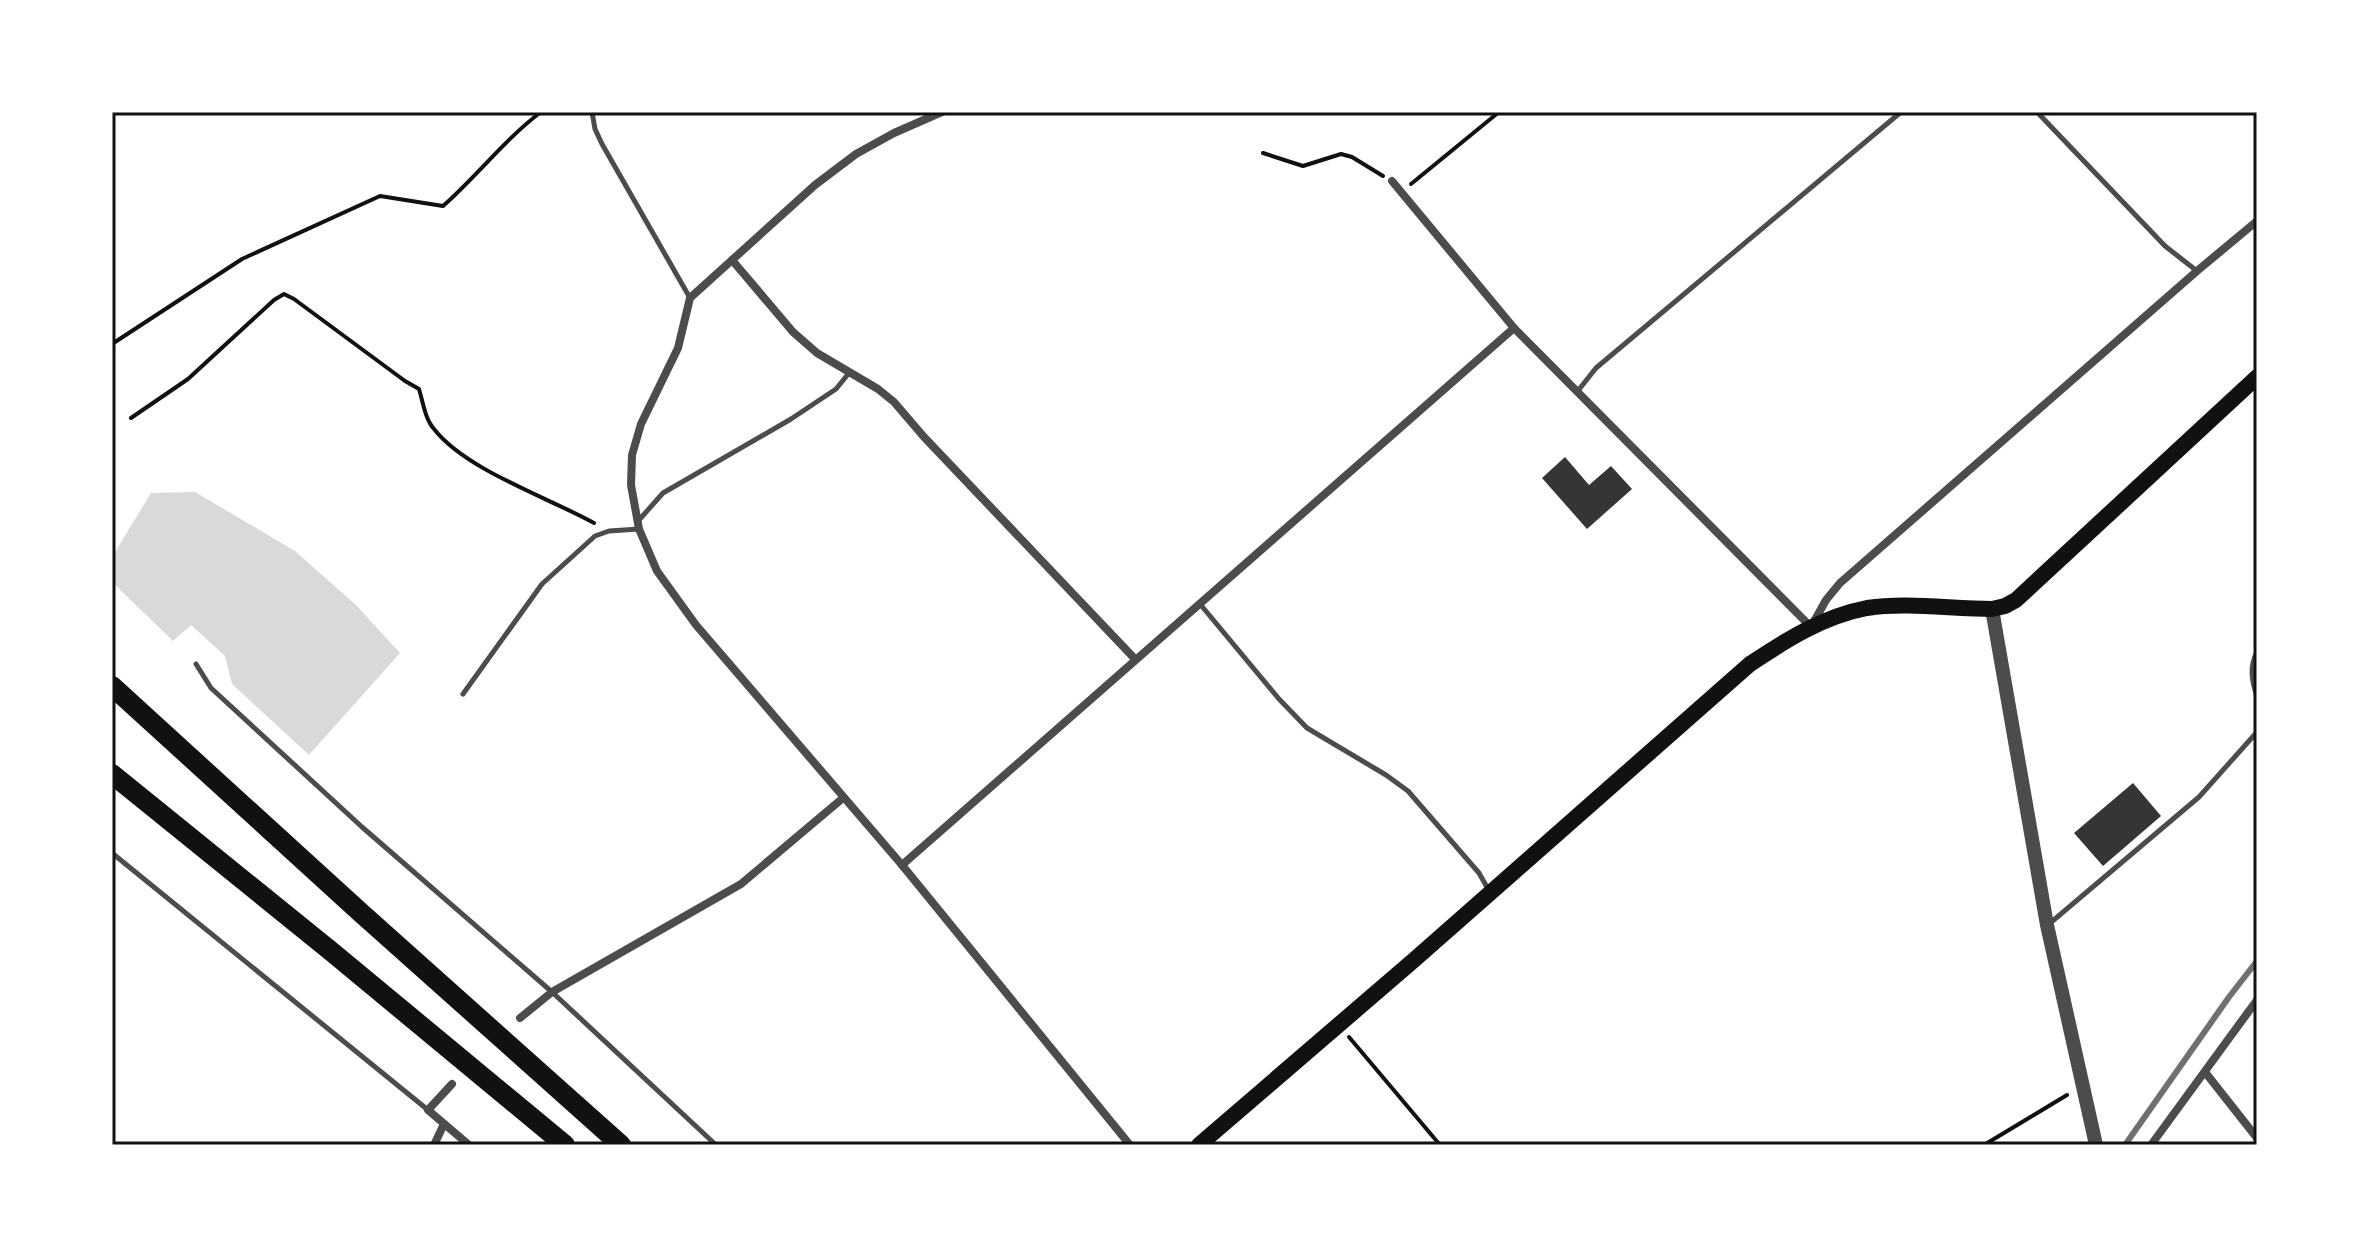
<svg xmlns="http://www.w3.org/2000/svg" width="2369" height="1257" viewBox="0 0 2369 1257" font-family="'Alegreya Sans',sans-serif">
	<style>
		.water { fill: #d9d9d9 }
		.building { fill: #353535 }
		.lines { fill: none; stroke-linecap: round; stroke-linejoin: round }
		.path { stroke: #111; stroke-width: 4 }
		.service { stroke: #4c4c4c; stroke-width: 5 }
		.minor { stroke: #4c4c4c; stroke-width: 8 }
		.tertiary { stroke: #4c4c4c; stroke-width: 14 }
		.secondary { stroke: #111; stroke-width: 16 }
		.motorway { stroke: #111; stroke-width: 20 }
		.rail { stroke: #707070; stroke-width: 6 }
		.neatline { fill: none; stroke: #111; stroke-width: 3 }
	</style>
	<rect width="100%" height="100%" fill="#fff"/>
	<polygon class="water" points="195,492 295,551 356,605 400,653 309,755 232,684 225,656 191,625 173,641 112,582 112,557 151,493"/>
	<g class="building">
		<polygon points="1565,457 1589,485 1611,466 1632,489 1587,529 1542,478"/>
		<polygon points="2133,783 2161,816 2103,866 2074,833"/>
	</g>
	<g class="lines">
		<g class="path">
			<polyline points="1263,153 1303,166 1341,154 1352,157 1383,176"/>
			<polyline points="1411,184 1499,112"/>
			<path d="M112,344L242,259L380,196L443,206C477,176 505,139 541,112"/>
			<path d="M131,418L188,379L274,300L284,294L294,299L405,381L419,389C423,402 425,419 434,429C466,470 547,497 594,523"/>
			<polyline points="1349,1037 1440,1145"/>
			<polyline points="1984,1145 2067,1095"/>
		</g>
		<g class="service">
			<polyline points="592,112 595,129 602,144 690,298"/>
			<polyline points="2037,112 2165,246 2197,271"/>
			<polyline points="1577,392 1596,368 1901,112"/>
			<polyline points="639,520 663,493 791,419 836,389 849,373"/>
			<polyline points="1200,604 1279,699 1307,728 1386,775 1408,791 1479,873 1488,889"/>
			<path d="M2257,652C2249,667 2252,681 2257,697"/>
			<polyline points="196,664 211,688 362,827 552,992 716,1145"/>
			<polyline points="463,694 542,584 595,536 609,531 639,529"/>
			<polyline points="112,853 428,1110"/>
			<polyline points="2049,924 2199,797 2257,732"/>
		</g>
		<g class="minor">
			<polyline points="942,112 894,133 856,154 815,185 690,298 678,348 641,424 632,455 631,485 639,529 657,571 696,625 902,865 1130,1145"/>
			<polyline points="1392,181 1514,328 1811,627 1826,600 1840,583 2197,271 2257,221"/>
			<polyline points="732,260 793,332 817,353 878,389 894,402 924,437 1135,659"/>
			<polyline points="902,865 1514,328"/>
			<polyline points="520,1018 552,992 741,884 843,798"/>
			<polyline points="2205,1072 2257,1138"/>
			<polyline points="452,1084 428,1110 469,1145"/>
			<polyline points="434,1145 444,1124"/>
			<polyline points="2151,1145 2257,1000"/>
		</g>
		<polyline class="tertiary" points="1992,609 2047,925 2096,1145"/>
		<path class="secondary" d="M1199,1145L1414,960L1750,664C1786,640 1824,616 1867,608C1908,602 1951,609 1992,609L2005,606L2016,600L2257,377"/>
		<g class="motorway">
			<polyline points="112,686 360,912 621,1145"/>
			<polyline points="112,774 332,952 565,1145"/>
		</g>
		<polyline class="rail" points="2125,1145 2229,997 2257,961"/>
	</g>
	<rect width="2369" height="1257" fill="none" stroke="#ffffff" stroke-width="228"/>
	<rect x="114" y="114" width="2141" height="1029" class="neatline"/>
</svg>
